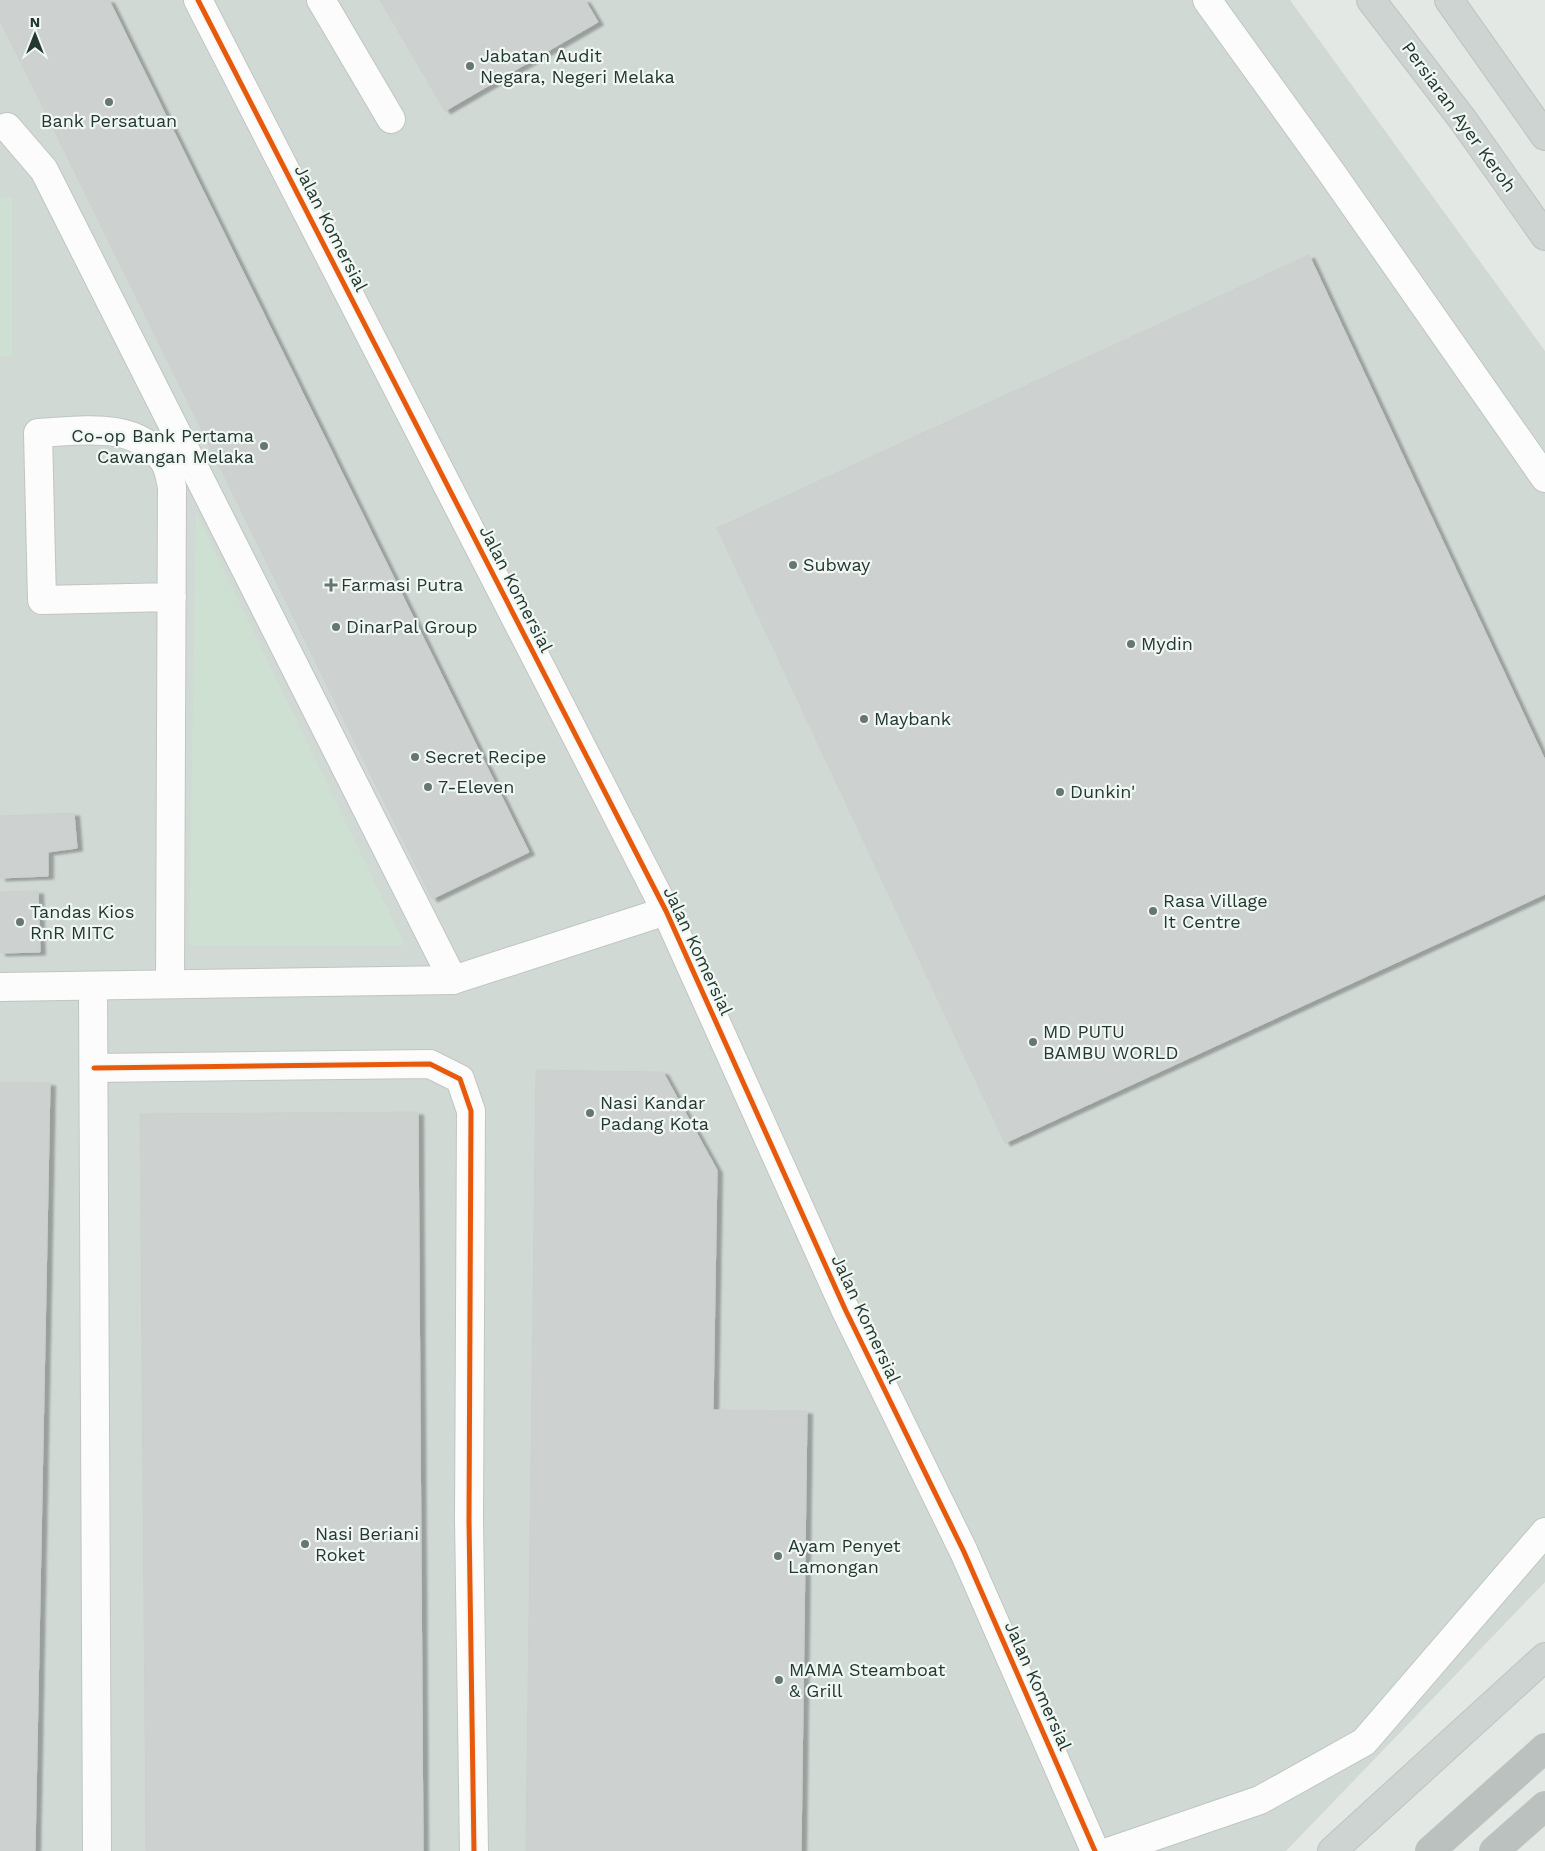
<svg xmlns="http://www.w3.org/2000/svg" width="1545" height="1851" viewBox="0 0 1545 1851" font-family="'Work Sans',sans-serif">
	<style>
		.built { fill: #d1d9d5 }
		.green { fill: #cee0d2 }
		.building { fill: #cdd1cf; stroke: #ccd0ce; filter: url(#shadow) }
		.lines { fill: none; stroke-linecap: round; stroke-linejoin: round }
		.minor-casing { stroke: #c0c5c2; stroke-width: 30 }
		.major-casing { stroke: #bcc4c1; stroke-width: 30 }
		.highway-casing { stroke: #bcc4c1; stroke-width: 30 }
		.minor { stroke: #fbfcfb; stroke-width: 28 }
		.major { stroke: #ced4d1; stroke-width: 28 }
		.highway { stroke: #bac1bf; stroke-width: 28 }
		.cycleway-casing { stroke: #f1f7f3; stroke-width: 8 }
		.cycleway { stroke: #e8590c; stroke-width: 5 }
		.poi-dot { fill: #667671; stroke: #f1f7f3; stroke-width: 2 }
		.labels { text-anchor: middle; stroke-width: 4.5; stroke-linejoin: round; paint-order: stroke }
		.poi-label { font-size: 18px; fill: #233832; stroke: #f1f7f3; text-anchor: start }
		.street-label { font-size: 18px; fill: #233832; stroke: #f1f7f3 }
	</style>
	<defs>
		<filter id="shadow"><feDropShadow dx="5.5" dy="3" stdDeviation="1" flood-color="#0004"/></filter>
	</defs>
	<rect width="100%" height="100%" fill="#e3e8e5"/>
	<polygon class="built" points="0,0 1290,0 1545,351 1545,1582 1286,1851 0,1851"/>
	<g class="green">
		<rect x="0" y="198" width="12" height="158"/>
		<polygon points="196,513 405,945 189,945"/>
	</g>
	<g class="building">
		<polygon points="0,0 109,0 529,852 432,899 0,20"/>
		<polygon points="380,0 585,0 598,22 445,111"/>
		<polygon points="1309,255 1545,760 1545,894 1005,1143 717,528"/>
		<polygon points="74,813 77,848 48,852 48,876 0,878 0,816"/>
		<polygon points="38,891 40,952 0,953 0,892"/>
		<polygon points="536,1070 663,1072 717,1170 713,1410 807,1411 801,1851 526,1851"/>
		<polygon points="0,1082 50,1083 35,1851 0,1851"/>
		<polygon points="418,1112 423,1851 146,1851 140,1114"/>
	</g>
	<g class="lines">
		<defs>
			<g id="minor">
				<polyline points="198,0 666,911 845,1309 964,1552 1095,1851"/>
				<polyline points="321,0 391,119"/>
				<polyline points="1207,0 1331,172 1545,478"/>
				<polyline points="7,127 44,170 453,980"/>
				<path d="M170,984L172,487C170,479 169,468 164,461C136,420 80,431 38,433L42,600L172,597"/>
				<polyline points="93,986 97,1851"/>
				<polyline points="0,987 453,980 666,911"/>
				<polyline points="94,1068 430,1064 460,1079 471,1111 469,1520 474,1851"/>
				<polyline points="1111,1851 1260,1800 1364,1742 1545,1532"/>
			</g>
			<g id="major">
				<polyline points="1371,0 1463,120 1545,236"/>
				<polyline points="1449,0 1545,136"/>
				<polyline points="1332,1851 1545,1657"/>
			</g>
			<g id="highway">
				<polyline points="1430,1851 1545,1748"/>
				<polyline points="1494,1851 1545,1806"/>
			</g>
		</defs>
		<use href="#minor" class="minor-casing"/>
		<use href="#major" class="major-casing"/>
		<use href="#highway" class="highway-casing"/>
		<use href="#minor" class="minor"/>
		<use href="#major" class="major"/>
		<use href="#highway" class="highway"/>
		<defs>
			<g id="cycleway">
				<polyline points="198,0 666,911 845,1309 964,1552 1095,1851"/>
				<polyline points="94,1068 430,1064 460,1079 471,1111 469,1520 474,1851"/>
			</g>
		</defs>
		<use href="#cycleway" class="cycleway-casing"/>
		<use href="#cycleway" class="cycleway"/>
	</g>
	<g class="poi-dot">
		<circle cx="470" cy="66" r="5"/>
		<circle cx="109" cy="102" r="5"/>
		<circle cx="264" cy="446" r="5"/>
		<circle cx="793" cy="565" r="5"/>
		<path d="M328.5 577.5h5v5h5v5h-5v5h-5v-5h-5v-5h5z"/>
		<circle cx="336" cy="627" r="5"/>
		<circle cx="1131" cy="644" r="5"/>
		<circle cx="864" cy="719" r="5"/>
		<circle cx="415" cy="757" r="5"/>
		<circle cx="428" cy="787" r="5"/>
		<circle cx="1060" cy="792" r="5"/>
		<circle cx="1153" cy="911" r="5"/>
		<circle cx="20" cy="922" r="5"/>
		<circle cx="1033" cy="1042" r="5"/>
		<circle cx="590" cy="1113" r="5"/>
		<circle cx="305" cy="1544" r="5"/>
		<circle cx="778" cy="1556" r="5"/>
		<circle cx="779" cy="1680" r="5"/>
	</g>
	<g class="labels">
		<g class="poi-label">
			<text x="480" y="62">Jabatan Audit<tspan x="480" dy="21">Negara, Negeri Melaka</tspan></text>
			<text x="109" y="127" text-anchor="middle">Bank Persatuan</text>
			<text x="254" y="442" text-anchor="end">Co-op Bank Pertama<tspan x="254" dy="21">Cawangan Melaka</tspan></text>
			<text x="803" y="571">Subway</text>
			<text x="341" y="591">Farmasi Putra</text>
			<text x="346" y="633">DinarPal Group</text>
			<text x="1141" y="650">Mydin</text>
			<text x="874" y="725">Maybank</text>
			<text x="425" y="763">Secret Recipe</text>
			<text x="438" y="793">7-Eleven</text>
			<text x="1070" y="798">Dunkin'</text>
			<text x="1163" y="907">Rasa Village<tspan x="1163" dy="21">It Centre</tspan></text>
			<text x="30" y="918">Tandas Kios<tspan x="30" dy="21">RnR MITC</tspan></text>
			<text x="1043" y="1038">MD PUTU<tspan x="1043" dy="21">BAMBU WORLD</tspan></text>
			<text x="600" y="1109">Nasi Kandar<tspan x="600" dy="21">Padang Kota</tspan></text>
			<text x="315" y="1540">Nasi Beriani<tspan x="315" dy="21">Roket</tspan></text>
			<text x="788" y="1552">Ayam Penyet<tspan x="788" dy="21">Lamongan</tspan></text>
			<text x="789" y="1676">MAMA Steamboat<tspan x="789" dy="21">&amp; Grill</tspan></text>
		</g>
		<g class="street-label">
			<text transform="translate(1459 117) rotate(54)" y="6">Persiaran Ayer Keroh</text>
			<text transform="translate(331 228) rotate(63)" y="6">Jalan Komersial</text>
			<text transform="translate(516 589) rotate(63)" y="6">Jalan Komersial</text>
			<text transform="translate(698 951) rotate(65)" y="6">Jalan Komersial</text>
			<text transform="translate(866 1319) rotate(65)" y="6">Jalan Komersial</text>
			<text transform="translate(1038 1686) rotate(66)" y="6">Jalan Komersial</text>
		</g>
	</g>
	<g transform="translate(35 35)" stroke="#f1f7f3" stroke-width="4" paint-order="stroke">
	<path d="M0-4L9 19L0 12L-9 19Z" fill="#233832"/>
	<text y="-8" font-size="14" font-weight="bold" text-anchor="middle" fill="#233832">N</text>
	</g>
</svg>
